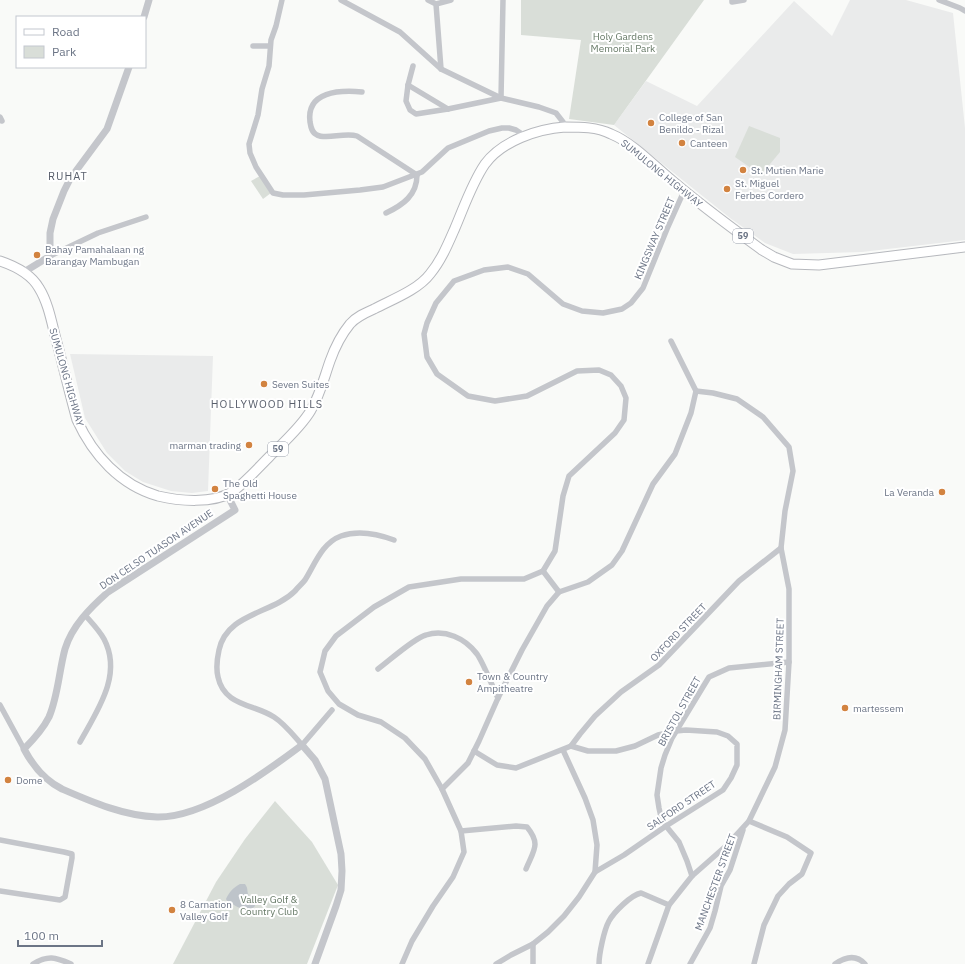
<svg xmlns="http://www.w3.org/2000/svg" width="965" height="964" viewBox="0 0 965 964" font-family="'IBM Plex Sans',sans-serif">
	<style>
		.built { fill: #eaebeb }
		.green { fill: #d9ded8 }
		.water { fill: #bec4ca }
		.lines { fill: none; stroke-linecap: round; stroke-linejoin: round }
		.primary-casing { stroke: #b6b8bd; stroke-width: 11 }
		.minor { stroke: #c4c6cb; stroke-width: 5.5 }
		.tertiary { stroke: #c4c6cb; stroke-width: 7 }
		.primary { stroke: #fff; stroke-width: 9 }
		.poi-dot { fill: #d28340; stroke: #fff; stroke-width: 1.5 }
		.labels { text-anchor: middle; stroke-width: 4; stroke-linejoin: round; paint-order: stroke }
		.shield { fill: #fff; stroke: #989eaa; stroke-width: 1 }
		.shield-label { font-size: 9px; font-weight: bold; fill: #6c7586 }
		.park-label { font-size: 10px; fill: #667966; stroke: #fff }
		.poi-label { font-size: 10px; fill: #6c7586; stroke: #fff; text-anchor: start }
		.street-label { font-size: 10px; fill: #6c7586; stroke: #fff }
		.neighbourhood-label { font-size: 11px; letter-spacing: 1px; fill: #595f6c; stroke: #fff }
	</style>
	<rect width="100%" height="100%" fill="#f9faf8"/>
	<g class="built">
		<polygon points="850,0 906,0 953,13 965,128 965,240 862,252 793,254 765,243 730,218 614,125 646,81 697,106 794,1 832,36"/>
		<polygon points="70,354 213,356 208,491 192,493 171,491 143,482 125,471 107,453 85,418"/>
	</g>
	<g class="green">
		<polygon points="521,0 704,0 614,125 569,119 581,40 521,35"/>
		<polygon points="749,126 780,138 780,152 761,175 735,157"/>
		<polygon points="260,176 271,193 263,199 251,181"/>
		<polygon points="275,801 312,842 338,885 307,964 173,964 216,882 245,839"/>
	</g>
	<path class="water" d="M240,884H245C248,888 247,890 248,894C250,899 254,901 255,906C247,915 235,905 227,901L226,899C229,892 234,887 240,884Z"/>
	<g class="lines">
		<defs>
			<path id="primary" d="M0,261C15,266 31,274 39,288C49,304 52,325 57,343C64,369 70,395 77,420C93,455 120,485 158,496C179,501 213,504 232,492C246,482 258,468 270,456C283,443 302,426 311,410C320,395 324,378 330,361C335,347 341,335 350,324C356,317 365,313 374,309C391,300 418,290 430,274C441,261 448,244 455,228C464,207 472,183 485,164C502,141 537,129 565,127C581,127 597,127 611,134C635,144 655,167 675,183C703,207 732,228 762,250L774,257L792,264L819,265L965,247"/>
		</defs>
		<use href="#primary" class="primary-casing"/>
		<g class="minor">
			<polyline points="282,0 276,26 271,40 269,66 262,89 258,115 249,144 250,153 256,167 273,193 283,195 304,195 360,190 383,187 422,172 448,148 489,131 502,128 509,128 516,130 525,136"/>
			<polyline points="341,0 400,32 441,69 501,98 539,107 556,113 563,122 563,127"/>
			<polyline points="428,0 436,4 441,69"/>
			<polyline points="732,0 732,2 744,0"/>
			<polyline points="939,0 960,8 965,11"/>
			<polyline points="436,4 451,0"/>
			<polyline points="253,46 270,46"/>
			<polyline points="413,66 408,85 406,101 410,110 416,114 448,109 501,98 503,0"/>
			<polyline points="408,85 448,109"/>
			<path d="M362,92C340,90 306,91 310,122C311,128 312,133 317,135C326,140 345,132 357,136L417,175"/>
			<polyline points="0,117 2,121"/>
			<path d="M386,213C403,205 417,195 417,175"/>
			<polyline points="50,256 98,233 146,217"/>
			<polyline points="543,571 559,592"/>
			<path d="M378,669C389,661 414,638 426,635C445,629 465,638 477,654C484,664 492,686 498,698"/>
			<polyline points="0,705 24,749"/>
			<path d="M332,710L302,745C294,736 285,724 274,717C254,704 224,706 218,677C216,669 217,659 219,650C227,613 272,614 295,591C298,587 302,584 305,580C315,564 322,543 341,536C358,530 378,534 394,540"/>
			<path d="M80,742C97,711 123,675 104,639C99,630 92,623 85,615"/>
			<polyline points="571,746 580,734 595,716 621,692 659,665 739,581 781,548"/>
			<polyline points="474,751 497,765 516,768 571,746 588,751 616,751 635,746 658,735 676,731 686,730 717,732 728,736 737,744 737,765 731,778 723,790 666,826 624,855 595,872"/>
			<polyline points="442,789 468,763 479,741 498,698 522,650 547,606 559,592 588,582 612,565 622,551 653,484 675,454 691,413 696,391 671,341"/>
			<polyline points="749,821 787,837 811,853 802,874 789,884 778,896 764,925 754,964"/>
			<path d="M461,831L516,826L527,827C541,844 534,850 526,869"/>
			<polyline points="0,840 64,852 72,854 72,858 65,897 60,900 0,891"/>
			<polyline points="692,876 687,861 679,842 666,826 661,817 659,808 657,795 661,768 665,755 672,738 709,677 729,668 789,662"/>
			<path d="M33,964C48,955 55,957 71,964"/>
			<polyline points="402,964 412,941 433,906 453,877 464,852 461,831 442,789 425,759 405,738 381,722 358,715 339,704 328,691 320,672 325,651 336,636 374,607 409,587 461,579 524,579 543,571 555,551 563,496 569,476 615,433 624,420 626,398 621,386 611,375 599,370 577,371 527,396 495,401 468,396 437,374 427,357 424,334 427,323 436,303 454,281 484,270 508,267 528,274 563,304 582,311 603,313 622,309 631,303 643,288 667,229 684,191"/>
			<polyline points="496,964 511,955 533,944 548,932 564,916 579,897 595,872 597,845 593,820 585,798 563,750"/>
			<polyline points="533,964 533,944"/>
			<path d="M599,964C599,954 604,930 609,921C614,912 631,895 641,893L669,905"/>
			<polyline points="648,964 669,905 692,876 726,846 749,821 775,767 785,730 789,662 789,589 781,548 785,511 793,471 789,447 763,417 737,399 713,393 696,391"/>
			<polyline points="690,964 710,928 715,911 721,886 730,870 743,830"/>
			<path d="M835,964C845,957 856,954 865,964"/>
		</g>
		<g class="tertiary">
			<polyline points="144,17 149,0"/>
			<polyline points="24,272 50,256 50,233 53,219 64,191 70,179 107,129 129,67"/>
			<path d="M227,494L235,510L108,592C90,608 72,626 65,649C59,671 58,696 49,717C43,729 33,740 24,749C33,766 44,780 62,789C92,802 124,816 157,817C204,818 266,772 302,745L315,760L325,779L341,854L342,871L341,890L336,906L315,964"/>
		</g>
		<use href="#primary" class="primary"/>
	</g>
	<g class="poi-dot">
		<circle cx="651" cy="123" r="4"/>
		<circle cx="682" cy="143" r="4"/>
		<circle cx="743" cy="170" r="4"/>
		<circle cx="727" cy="189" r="4"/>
		<circle cx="37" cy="255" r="4"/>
		<circle cx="264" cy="384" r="4"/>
		<circle cx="249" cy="445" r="4"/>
		<circle cx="215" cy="489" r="4"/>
		<circle cx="942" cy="492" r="4"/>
		<circle cx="469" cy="682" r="4"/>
		<circle cx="845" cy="708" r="4"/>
		<circle cx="8" cy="780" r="4"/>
		<circle cx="172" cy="910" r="4"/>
	</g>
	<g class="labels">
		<g class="shield">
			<rect x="733" y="229" width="20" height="14" rx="3"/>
			<rect x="268" y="442" width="20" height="14" rx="3"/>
		</g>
		<g class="shield-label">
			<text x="743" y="239">59</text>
			<text x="278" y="452">59</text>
		</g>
		<g class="park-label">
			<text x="623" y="40">Holy Gardens<tspan x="623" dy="12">Memorial Park</tspan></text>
			<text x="269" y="903">Valley Golf &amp;<tspan x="269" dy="12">Country Club</tspan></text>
		</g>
		<g class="poi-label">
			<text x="659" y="121">College of San<tspan x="659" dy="12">Benildo - Rizal</tspan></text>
			<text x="690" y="147">Canteen</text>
			<text x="751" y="174">St. Mutien Marie</text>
			<text x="735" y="187">St. Miguel<tspan x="735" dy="12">Ferbes Cordero</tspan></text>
			<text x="45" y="253">Bahay Pamahalaan ng<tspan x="45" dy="12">Barangay Mambugan</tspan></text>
			<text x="272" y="388">Seven Suites</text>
			<text x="241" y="449" text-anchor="end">marman trading</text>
			<text x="223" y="487">The Old<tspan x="223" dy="12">Spaghetti House</tspan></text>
			<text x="934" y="496" text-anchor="end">La Veranda</text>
			<text x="477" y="680">Town &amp; Country<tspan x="477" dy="12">Ampitheatre</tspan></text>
			<text x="853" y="712">martessem</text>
			<text x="16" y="784">Dome</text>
			<text x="180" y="908">8 Carnation<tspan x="180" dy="12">Valley Golf</tspan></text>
		</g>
		<g class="street-label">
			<text transform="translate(662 173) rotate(39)" y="4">SUMULONG HIGHWAY</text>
			<text transform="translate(654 238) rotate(-67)" y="4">KINGSWAY STREET</text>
			<text transform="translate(67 377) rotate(74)" y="4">SUMULONG HIGHWAY</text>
			<text transform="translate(156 549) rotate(-34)" y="4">DON CELSO TUASON AVENUE</text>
			<text transform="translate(678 632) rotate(-46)" y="4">OXFORD STREET</text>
			<text transform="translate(778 669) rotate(-88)" y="4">BIRMINGHAM STREET</text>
			<text transform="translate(679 711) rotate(-61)" y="4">BRISTOL STREET</text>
			<text transform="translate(681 805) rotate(-34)" y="4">SALFORD STREET</text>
			<text transform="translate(715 882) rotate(-70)" y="4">MANCHESTER STREET</text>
		</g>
		<g class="neighbourhood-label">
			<text x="68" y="180">RUHAT</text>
			<text x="267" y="408">HOLLYWOOD HILLS</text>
		</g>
	</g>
	<rect x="16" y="16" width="130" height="52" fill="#ffffff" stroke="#c4c8cf"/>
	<rect x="24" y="29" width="20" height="6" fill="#ffffff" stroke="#c4c8cf"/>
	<text x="52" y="36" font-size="12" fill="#6c7586">Road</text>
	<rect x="24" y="46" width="20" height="12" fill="#d9ded8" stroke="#c4c8cf"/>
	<text x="52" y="56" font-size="12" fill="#6c7586">Park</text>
	<path d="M18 940v6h84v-6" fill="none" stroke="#6c7586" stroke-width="2"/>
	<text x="24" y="940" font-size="12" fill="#6c7586" stroke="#ffffff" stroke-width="3" paint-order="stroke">100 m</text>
</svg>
